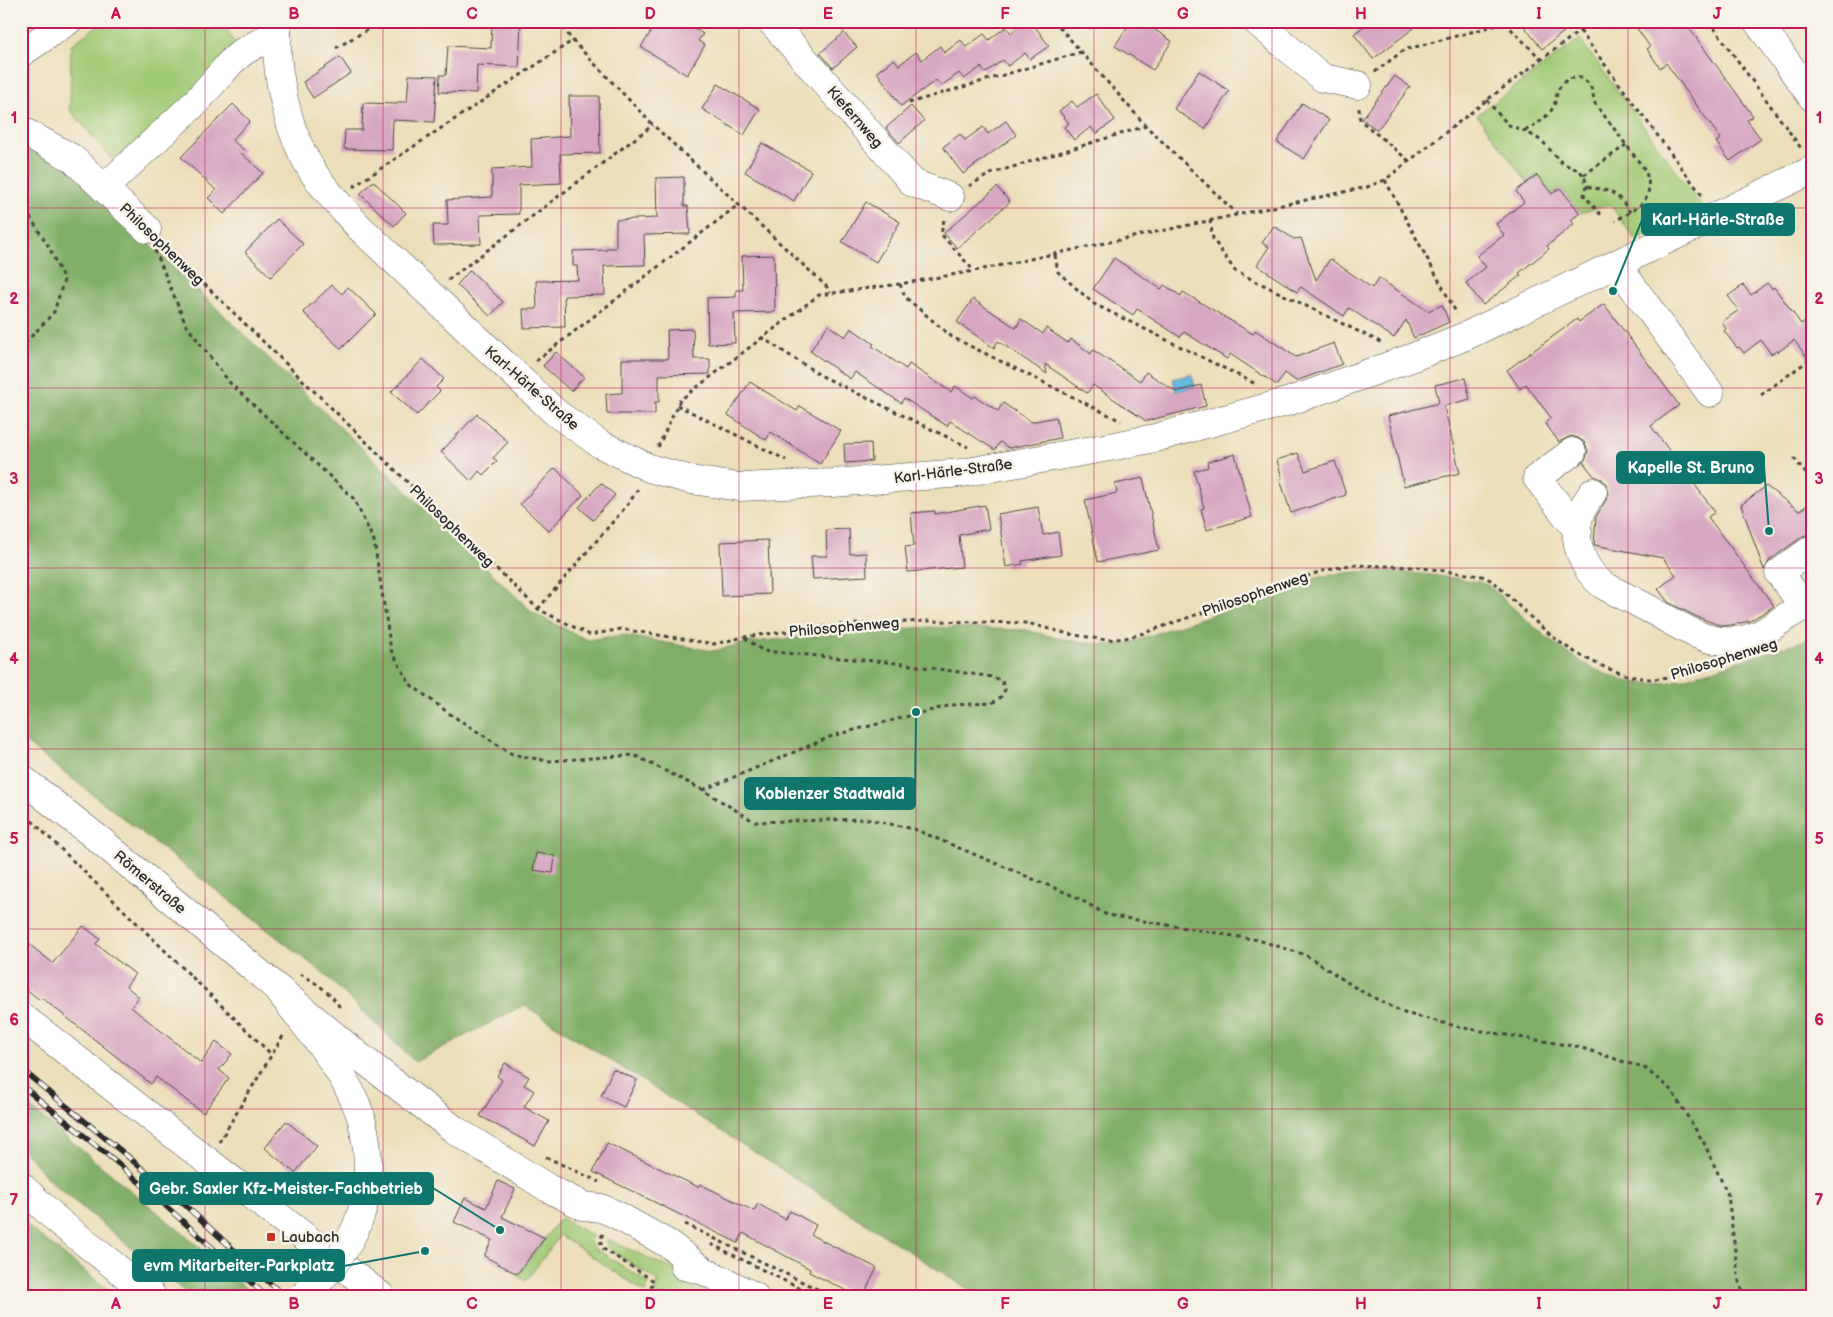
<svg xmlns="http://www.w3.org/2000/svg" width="1833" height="1317" viewBox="0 0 1833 1317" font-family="'Balsamiq Sans',sans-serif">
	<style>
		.green { fill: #a2cb77; stroke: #667b51 }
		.forest { fill: #81af68; stroke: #566d4a }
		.water { fill: #66bae2; stroke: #487286 }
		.building { fill: #d7a7c2 }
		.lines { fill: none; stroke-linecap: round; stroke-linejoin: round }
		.minor-casing { stroke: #484640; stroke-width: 29 }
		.major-casing { stroke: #484640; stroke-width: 29 }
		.highway-casing { stroke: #484640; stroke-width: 29 }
		.path { stroke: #484640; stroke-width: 3; stroke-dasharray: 4 4; stroke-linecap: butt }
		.minor { stroke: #fff; stroke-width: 28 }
		.major { stroke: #fff; stroke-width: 28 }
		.highway { stroke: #fff; stroke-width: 28 }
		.rail-casing { stroke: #2b2b2b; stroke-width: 5.5 }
		.rail { stroke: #f7f3e8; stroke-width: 4; stroke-dasharray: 11; stroke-linecap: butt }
		.highway-bridge-casing { stroke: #484640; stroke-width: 29; stroke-linecap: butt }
		.highway-bridge { stroke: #fff; stroke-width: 28 }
		.grid { fill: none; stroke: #c2185b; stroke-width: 1; stroke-opacity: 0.55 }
		.poi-dot { fill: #c8321e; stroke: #f7f3e8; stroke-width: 2 }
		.labels { text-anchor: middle; stroke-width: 5; stroke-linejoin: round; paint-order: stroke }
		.street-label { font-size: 15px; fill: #2b2b2b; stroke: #f7f3e8 }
		.poi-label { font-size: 15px; fill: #2b2b2b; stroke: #f7f3e8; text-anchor: start }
		.leader { fill: none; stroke: #0f766e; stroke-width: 2 }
		.callout-dot { fill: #0f766e; stroke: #f7f3e8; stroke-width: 2 }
		.callout { fill: #0f766e; stroke: #0f766e; stroke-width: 2 }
		.callout-label { font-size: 16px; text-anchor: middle; font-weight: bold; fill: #fff }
		.neatline { fill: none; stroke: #c2185b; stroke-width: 2 }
		.grid-label { font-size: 16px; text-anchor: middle; font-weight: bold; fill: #c2185b }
	</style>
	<rect width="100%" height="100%" fill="#f7f3e8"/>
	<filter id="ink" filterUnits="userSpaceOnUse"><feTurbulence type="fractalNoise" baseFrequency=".02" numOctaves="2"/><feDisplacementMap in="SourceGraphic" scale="10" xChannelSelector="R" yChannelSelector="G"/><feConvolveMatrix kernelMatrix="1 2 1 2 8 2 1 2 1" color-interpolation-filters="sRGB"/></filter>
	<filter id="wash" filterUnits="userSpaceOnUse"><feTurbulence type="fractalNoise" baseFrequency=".0096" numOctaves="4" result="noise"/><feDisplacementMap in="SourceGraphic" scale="20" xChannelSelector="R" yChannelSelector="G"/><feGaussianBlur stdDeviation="1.12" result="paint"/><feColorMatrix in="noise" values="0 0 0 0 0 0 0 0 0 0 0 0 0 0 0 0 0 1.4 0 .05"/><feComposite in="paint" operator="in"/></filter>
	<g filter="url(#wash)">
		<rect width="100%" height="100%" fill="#ecdeba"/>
		<g class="green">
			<polygon points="104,21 220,21 223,23 237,47 120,168 70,110 71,45"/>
			<polygon points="1580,39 1702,207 1635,240 1610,204 1580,213 1560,188 1552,194 1537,175 1527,182 1477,115"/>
			<polygon points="560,1218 593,1236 589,1241 594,1248 649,1283 645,1292 560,1235 526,1281 517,1276"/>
			<polygon points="607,1239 730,1296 651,1296 656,1289 657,1280 613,1252 608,1247"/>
		</g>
		<g class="forest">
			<path d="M21,139L67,164L533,613L587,640L621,635L713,651L745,643L842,633L929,627L1025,630L1066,640L1107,645L1126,644L1323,576C1378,566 1426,574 1480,582L1489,586C1534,626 1587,683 1652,684C1674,684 1697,674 1718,668C1749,658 1780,648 1812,638V1296H979L524,1005L415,1062L323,973L21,739Z"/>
			<polygon points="21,1100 203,1250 254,1296 190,1296 50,1181 24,1150 21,1145"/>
			<polygon points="21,1220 24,1223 116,1296 21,1296"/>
		</g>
		<polygon class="water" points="1192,374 1195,387 1176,392 1173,379"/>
		<g id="blocks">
			<g class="building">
				<polygon points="492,21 521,21 519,67 477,65 476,93 439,92 440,75 446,75 448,46 491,48"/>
				<polygon points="658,21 683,21 703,34 698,41 705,45 687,75 641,47"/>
				<polygon points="1026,21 1031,21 1049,46 1030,59 1025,53 1008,66 1003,60 985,73 981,67 964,79 959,73 941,86 936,80 901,106 877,72 894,59 899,65 916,52 922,60 940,46 944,53 961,40 966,47 984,34 989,40 1006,27 1011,33"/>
				<polygon points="1131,21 1141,21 1172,41 1153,70 1115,46"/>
				<polygon points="1370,21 1423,21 1373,59 1354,34"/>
				<polygon points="1520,21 1578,21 1542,49"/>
				<polygon points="1632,21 1684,21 1753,116 1747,120 1761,139 1730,161 1716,142 1721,139 1666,63 1660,68 1647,49 1650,47"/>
				<polygon points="844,33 857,47 833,68 820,53"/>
				<polygon points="340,57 351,73 313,98 303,82"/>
				<polygon points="1199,71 1229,91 1205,129 1174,109"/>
				<polygon points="409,75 437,76 434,122 393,120 392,150 344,149 345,130 362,130 363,103 397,104 397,102 407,102"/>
				<polygon points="1395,76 1410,87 1377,130 1362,119"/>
				<polygon points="718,84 760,109 744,135 702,109"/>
				<polygon points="1096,94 1115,120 1096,134 1091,127 1074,140 1064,127 1069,123 1059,111 1072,101 1077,107"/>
				<polygon points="569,96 599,96 600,153 560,154 561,183 519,185 519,214 480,215 481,244 434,245 433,225 448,225 447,200 492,197 492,169 532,167 531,139 570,136"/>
				<polygon points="1302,103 1329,120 1304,159 1277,142"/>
				<polygon points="233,104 250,121 232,140 244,150 241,153 263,173 224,214 208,198 216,190 181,157"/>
				<polygon points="911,106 924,121 899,143 886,128"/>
				<polygon points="1006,121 1016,135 963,174 943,147 960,134 965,140 983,127 988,134"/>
				<polygon points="762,143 811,171 794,201 745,172"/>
				<polygon points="1537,175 1552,194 1560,188 1580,213 1571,220 1574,224 1547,246 1549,249 1519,273 1521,275 1483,305 1466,283 1486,267 1477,256 1504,235 1496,224 1524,202 1516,191"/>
				<polygon points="684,177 684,206 688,206 690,234 644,235 645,265 604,266 605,295 564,296 565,327 524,328 523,309 537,309 536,281 578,280 577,266 573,266 573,251 607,250 607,248 616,248 616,220 657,218 656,178"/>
				<polygon points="373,181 406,213 394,226 360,194"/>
				<polygon points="997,187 1010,202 957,248 944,233"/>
				<polygon points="866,202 900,222 876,262 842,242"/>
				<polygon points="277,219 303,244 271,277 245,252"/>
				<polygon points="1274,226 1294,239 1301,238 1316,280 1330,259 1372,288 1379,278 1428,311 1442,305 1449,322 1414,338 1406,320 1394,338 1349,308 1344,316 1301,287 1297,292 1257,265 1269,247 1262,243"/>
				<polygon points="774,255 775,312 734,313 735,343 708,344 707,298 736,297 736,290 743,290 742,256"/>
				<polygon points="1114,258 1161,289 1164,285 1181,296 1183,292 1253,334 1255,330 1296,357 1334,343 1342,364 1296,381 1285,373 1277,385 1230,354 1227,359 1184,332 1180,337 1137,309 1133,315 1093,289"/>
				<polygon points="470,270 503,302 490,316 457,285"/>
				<polygon points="1767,283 1772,289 1774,287 1801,324 1812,316 1812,364 1794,340 1778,352 1777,350 1771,354 1761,340 1744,353 1739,347 1737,348 1724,331 1726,329 1722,322 1739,310 1728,296 1743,285 1751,295"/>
				<polygon points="332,285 342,294 348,287 376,314 341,349 303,312"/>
				<polygon points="973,299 1016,328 1021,319 1043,334 1046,328 1068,343 1071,339 1091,354 1093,350 1140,381 1146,372 1176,392 1201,385 1206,406 1146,421 1093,385 1087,393 1045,364 1047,374 998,341 994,348 957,322"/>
				<polygon points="1604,304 1679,405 1651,426 1715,512 1708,517 1774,606 1750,621 1726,626 1716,624 1695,616 1668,602 1658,589 1676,575 1663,558 1594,545 1596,517 1606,500 1609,493 1607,485 1602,479 1594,476 1583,462 1586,458 1588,451 1584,442 1578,438 1571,436 1559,442 1545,423 1551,418 1526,384 1520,389 1507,370 1577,319 1579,322"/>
				<polygon points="828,325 845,337 851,328 874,344 872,346 906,369 909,364 951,392 955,386 973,398 975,396 998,411 1003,403 1031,422 1056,417 1060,438 1009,448 1000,442 995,450 950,421 947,426 904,398 901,403 855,372 850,379 810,351"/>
				<polygon points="693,329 694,359 710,359 710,374 659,375 659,402 655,402 655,414 607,414 606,394 622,393 622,359 668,359 667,330"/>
				<polygon points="556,352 584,377 571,391 543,366"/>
				<polygon points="423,359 444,379 436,387 440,391 417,415 391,392"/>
				<polygon points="1465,378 1470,399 1444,406 1460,473 1404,486 1388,416 1439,403 1435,385"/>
				<polygon points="750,382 797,411 800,406 841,431 820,464 771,432 766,440 728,415"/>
				<polygon points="477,414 508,442 493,458 497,461 483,475 479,471 471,481 441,452"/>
				<polygon points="871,443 872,461 845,463 844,444"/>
				<polygon points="1298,453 1305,471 1335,461 1346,495 1291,513 1280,479 1282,478 1277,460"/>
				<polygon points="1235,454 1252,517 1207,530 1201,509 1204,508 1194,471 1208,467 1207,462"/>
				<polygon points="555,468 583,495 549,531 520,504"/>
				<polygon points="1143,478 1159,550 1098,562 1085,500 1117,493 1115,484"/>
				<polygon points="601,483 615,495 593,520 579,507"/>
				<polygon points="1766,486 1799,511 1812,502 1812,534 1803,536 1770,560 1764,570 1741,505"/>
				<polygon points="985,505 989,529 959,535 962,567 908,572 905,547 914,546 911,513 935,511 935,514"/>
				<polygon points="1038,507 1043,535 1058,532 1061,555 1022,561 1023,564 1006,567 998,514"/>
				<polygon points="849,529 850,554 866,553 867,576 813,579 811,556 827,556 826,530"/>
				<polygon points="768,540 770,594 722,596 720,542"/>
				<polygon points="536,853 555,856 553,873 533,870"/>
				<polygon points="83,926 100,939 96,944 135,974 126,986 139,997 131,1007 201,1063 216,1042 232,1054 219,1070 229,1078 203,1113 156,1077 151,1084 42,998 40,1000 21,985 21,938 53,963"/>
				<polygon points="505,1063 529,1077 524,1085 534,1091 524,1107 549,1121 535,1146 480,1116 502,1080 497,1076"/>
				<polygon points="613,1069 637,1080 624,1107 601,1096"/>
				<polygon points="286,1121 317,1146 295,1173 265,1148"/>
				<polygon points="607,1143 698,1187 700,1184 754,1211 758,1204 785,1219 790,1211 816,1225 811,1235 877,1268 863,1296 857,1296 809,1272 810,1269 743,1233 738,1243 593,1172"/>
				<polygon points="498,1181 515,1189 502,1217 545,1238 517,1274 484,1256 492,1240 454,1222 465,1198 486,1208"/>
			</g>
		</g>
	</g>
	<g filter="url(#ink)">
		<use href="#blocks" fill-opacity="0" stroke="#484640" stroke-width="1"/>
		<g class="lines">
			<defs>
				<g id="minor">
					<path d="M278,21C273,68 287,132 313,172C326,192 343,209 359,227L556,413L600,444L649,468L691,480L739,487L833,483L962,473L1115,446L1155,438L1290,401L1411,358L1468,335L1812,170"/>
					<polyline points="771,21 913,183 950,197"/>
					<polyline points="1256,21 1323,78 1358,85"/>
					<polyline points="1757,21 1812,97"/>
					<polyline points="21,53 68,21"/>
					<polyline points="21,130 72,158 147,229"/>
					<polyline points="104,188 195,103 232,61 244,51 277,33"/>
					<polyline points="1617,265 1710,393"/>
					<polyline points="1572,452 1537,478 1578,531"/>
					<path d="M1593,492C1588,500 1581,508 1579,517C1572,541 1583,570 1603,585C1619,594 1635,601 1651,610C1685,628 1713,652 1755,636C1775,628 1791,609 1812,604"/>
					<polyline points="1804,606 1779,573 1812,549"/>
					<polyline points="21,1016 381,1296"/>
				</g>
				<g id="major">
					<polyline points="21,778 101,841 355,1053 455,1130 548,1188 583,1206 601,1208 615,1214 670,1245 702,1270"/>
					<polyline points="21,1186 58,1221 152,1296"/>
					<polyline points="684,1266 702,1270 754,1296"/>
				</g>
				<path id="highway" d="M277,988C307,1029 345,1069 361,1117"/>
			</defs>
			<use href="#minor" class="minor-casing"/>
			<use href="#major" class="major-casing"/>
			<use href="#highway" class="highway-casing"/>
			<g class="path">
				<polyline points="558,21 572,40 653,125 827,287 830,293"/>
				<polyline points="1054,21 1146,126 1237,214"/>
				<polyline points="1709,21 1801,148"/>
				<polyline points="1505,23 1541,59"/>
				<polyline points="842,30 872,21"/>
				<polyline points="1580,31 1704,198"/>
				<polyline points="336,48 382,21"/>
				<polyline points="1375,72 1404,50 1505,23"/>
				<polyline points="1487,100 1501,117 1509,125 1525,131 1542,141 1562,163 1578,170 1584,175 1587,186 1584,195 1601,215"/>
				<polyline points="909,103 1081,52"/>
				<polyline points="1359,108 1360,120 1409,161"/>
				<path d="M1525,131C1534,125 1543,121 1550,112C1556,105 1555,99 1558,91C1561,82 1573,74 1583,79C1592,84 1593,93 1594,102L1645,170C1657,201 1638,207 1615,221"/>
				<polyline points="1584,175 1626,145"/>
				<polyline points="1385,180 1457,314"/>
				<polyline points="969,186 990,174 1146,126"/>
				<path d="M1588,186C1595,189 1605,189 1612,193C1620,197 1625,205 1630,212"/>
				<polyline points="353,187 572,41"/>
				<polyline points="21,203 49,247 64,280 54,312 28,340 21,341"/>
				<polyline points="1642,204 1654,219"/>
				<polyline points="944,220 941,234 974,271"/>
				<polyline points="1210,220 1213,239 1235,271 1382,343"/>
				<path d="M164,245L538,609L590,635L621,629L714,644L744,637L839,625L928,621L1027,623L1069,634L1106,640L1125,638L1144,633L1322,571L1350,565L1416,567L1482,576L1493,581C1514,601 1538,626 1561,643C1583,659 1625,679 1652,679C1672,678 1692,670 1711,664"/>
				<polyline points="155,250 186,325 230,383 354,499 374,541 391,650 410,684 450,714 512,754 548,761 634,755 703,790 755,822 867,819 914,829 1076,897 1107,915 1258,940 1306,955 1359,990 1404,1013 1464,1028 1579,1047 1646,1069 1671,1090 1704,1143 1728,1195 1739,1282 1745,1296"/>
				<polyline points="1055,255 1058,272 1094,304 1256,384"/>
				<polyline points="448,280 653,125"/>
				<polyline points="900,284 905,297 952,337 1121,421"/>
				<polyline points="761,337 820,375 968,447"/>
				<polyline points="536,361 738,205"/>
				<polyline points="1761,395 1809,360"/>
				<polyline points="677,405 786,460"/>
				<polyline points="658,447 680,400 819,295 900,284 974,271 1367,187 1385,180 1487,100 1593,21"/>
				<polyline points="1794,458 1807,475"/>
				<polyline points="538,609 629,503 638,489"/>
				<polyline points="703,790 835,735 952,705 992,703 1000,698 1005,690 1002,681 993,677 897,663 763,651 744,637"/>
				<polyline points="26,815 272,1055"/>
				<path d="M300,974C314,981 333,994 340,1008"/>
				<polyline points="219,1142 283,1036"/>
				<polyline points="546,1157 599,1182"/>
				<polyline points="685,1224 831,1296"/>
				<polyline points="603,1234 600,1239 602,1248 654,1281 647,1296"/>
				<polyline points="711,1244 815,1296"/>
				<polyline points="21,1281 40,1296"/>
			</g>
			<use href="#minor" class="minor"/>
			<use href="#major" class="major"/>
			<use href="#highway" class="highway"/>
			<defs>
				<g id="rail">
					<polyline points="21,1069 126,1155 186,1206 284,1296"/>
					<polyline points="21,1085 119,1164 266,1296"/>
				</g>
			</defs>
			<use href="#rail" class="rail-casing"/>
			<use href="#rail" class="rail"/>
			<defs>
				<path id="highway-bridge" d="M303,1296C360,1247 380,1190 361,1117"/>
			</defs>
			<use href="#highway-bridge" class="highway-bridge-casing"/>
			<use href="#highway-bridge" class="highway-bridge"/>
		</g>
	</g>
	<path class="grid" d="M205,21V1296M383,21V1296M561,21V1296M739,21V1296M916,21V1296M1094,21V1296M1272,21V1296M1450,21V1296M1628,21V1296M21,208H1812M21,388H1812M21,568H1812M21,749H1812M21,929H1812M21,1109H1812"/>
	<rect class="poi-dot" x="266" y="1232" width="10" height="10" rx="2.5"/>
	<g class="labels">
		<g class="street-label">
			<text transform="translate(855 117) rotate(49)" y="5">Kiefernweg</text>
			<text transform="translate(162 244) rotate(44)" y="5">Philosophenweg</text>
			<text transform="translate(532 388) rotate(41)" y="5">Karl-Härle-Straße</text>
			<text transform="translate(953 471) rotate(-7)" y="5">Karl-Härle-Straße</text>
			<text transform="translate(452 526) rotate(44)" y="5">Philosophenweg</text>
			<text transform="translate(1255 594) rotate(-19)" y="5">Philosophenweg</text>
			<text transform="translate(844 627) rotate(-5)" y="5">Philosophenweg</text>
			<text transform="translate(1724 659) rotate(-17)" y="5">Philosophenweg</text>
			<text transform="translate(150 882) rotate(40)" y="5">Römerstraße</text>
		</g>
		<g class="poi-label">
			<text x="281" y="1242">Laubach</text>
		</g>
	</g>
	<path class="leader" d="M1613 291L1642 220M1769 531L1764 467M916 712L915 794M500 1230L433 1188M425 1251L344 1266"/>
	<g class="callout-dot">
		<circle cx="1613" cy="291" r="5"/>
		<circle cx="1769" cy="531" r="5"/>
		<circle cx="916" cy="712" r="5"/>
		<circle cx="500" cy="1230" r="5"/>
		<circle cx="425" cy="1251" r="5"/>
	</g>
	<g class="callout">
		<rect x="1642" y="204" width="152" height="31" rx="5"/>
		<rect x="1617" y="452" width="147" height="31" rx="5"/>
		<rect x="745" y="778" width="170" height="31" rx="5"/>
		<rect x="140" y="1173" width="293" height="31" rx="5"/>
		<rect x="133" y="1250" width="211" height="31" rx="5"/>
	</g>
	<g class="callout-label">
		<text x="1718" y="225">Karl-Härle-Straße</text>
		<text x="1691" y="473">Kapelle St. Bruno</text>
		<text x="830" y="799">Koblenzer Stadtwald</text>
		<text x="286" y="1194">Gebr. Saxler Kfz-Meister-Fachbetrieb</text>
		<text x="239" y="1271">evm Mitarbeiter-Parkplatz</text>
	</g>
	<rect width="1833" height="1317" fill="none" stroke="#f7f3e8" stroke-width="55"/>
	<rect x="28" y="28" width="1778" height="1262" class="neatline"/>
	<g class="grid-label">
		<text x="116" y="19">A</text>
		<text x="294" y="19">B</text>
		<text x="472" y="19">C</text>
		<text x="650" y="19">D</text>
		<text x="828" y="19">E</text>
		<text x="1005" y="19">F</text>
		<text x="1183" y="19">G</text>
		<text x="1361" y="19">H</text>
		<text x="1539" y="19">I</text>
		<text x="1717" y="19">J</text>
		<text x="14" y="123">1</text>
		<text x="1819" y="123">1</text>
		<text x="14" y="304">2</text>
		<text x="1819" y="304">2</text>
		<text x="14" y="484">3</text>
		<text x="1819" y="484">3</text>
		<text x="14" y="664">4</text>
		<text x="1819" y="664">4</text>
		<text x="14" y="844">5</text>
		<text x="1819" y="844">5</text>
		<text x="14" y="1025">6</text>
		<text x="1819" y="1025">6</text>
		<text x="14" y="1205">7</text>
		<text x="1819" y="1205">7</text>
		<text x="116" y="1309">A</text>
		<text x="294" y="1309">B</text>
		<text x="472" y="1309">C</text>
		<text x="650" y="1309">D</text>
		<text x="828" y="1309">E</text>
		<text x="1005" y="1309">F</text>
		<text x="1183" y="1309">G</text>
		<text x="1361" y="1309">H</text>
		<text x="1539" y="1309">I</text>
		<text x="1717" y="1309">J</text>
	</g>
</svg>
